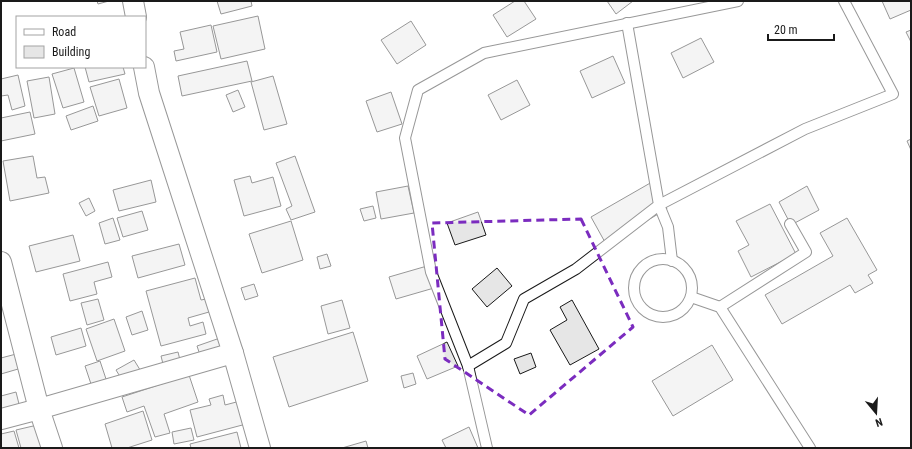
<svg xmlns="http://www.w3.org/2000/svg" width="912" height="449" viewBox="0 0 912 449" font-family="'Roboto Condensed',sans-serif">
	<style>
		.building { fill: #e6e6e6; stroke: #1a1a1a }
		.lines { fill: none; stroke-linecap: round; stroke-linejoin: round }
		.lane-casing { stroke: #1a1a1a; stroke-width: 12 }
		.street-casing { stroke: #1a1a1a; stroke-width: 22 }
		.lane { stroke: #fff; stroke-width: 10 }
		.street { stroke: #fff; stroke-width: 20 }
		.marked { fill: none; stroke: #7b2cbf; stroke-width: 3; stroke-dasharray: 8 5; stroke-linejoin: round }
	</style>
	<rect width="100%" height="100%" fill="#fff"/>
	<g class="building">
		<polygon points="97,1 109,1 98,4"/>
		<polygon points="217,1 251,1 252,6 221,14"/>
		<polygon points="515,1 524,1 536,19 507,37 493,15"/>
		<polygon points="607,1 633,1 616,14"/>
		<polygon points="882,1 911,1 911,10 890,19"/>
		<polygon points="258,16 265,49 221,59 213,26"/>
		<polygon points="411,21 426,45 397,64 381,40"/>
		<polygon points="211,25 217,52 176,61 174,51 184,49 180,32"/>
		<polygon points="911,30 911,42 906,32"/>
		<polygon points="701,38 714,62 683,78 671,53"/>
		<polygon points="613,56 625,83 592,98 580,71"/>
		<polygon points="247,61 252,81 182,96 178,76"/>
		<polygon points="85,67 123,67 125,74 89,82"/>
		<polygon points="74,68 84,102 63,108 52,74"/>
		<polygon points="18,75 25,106 12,110 8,95 1,96 1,79"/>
		<polygon points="273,76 287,124 264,130 251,82"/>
		<polygon points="49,77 55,114 34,118 27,81"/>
		<polygon points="119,79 127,108 99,116 90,87"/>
		<polygon points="517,80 530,105 501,120 488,95"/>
		<polygon points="238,90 245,107 233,112 226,95"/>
		<polygon points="391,92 402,124 377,132 366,101"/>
		<polygon points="93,106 98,121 71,130 66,116"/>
		<polygon points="30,112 35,134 1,141 1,118"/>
		<polygon points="911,139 911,150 907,141"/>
		<polygon points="33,156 37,178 45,177 49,193 10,201 3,161"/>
		<polygon points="295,156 315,212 291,220 286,209 292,206 276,163"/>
		<polygon points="250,176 252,183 273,177 281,206 244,216 234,180"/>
		<polygon points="151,180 156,202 119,211 113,190"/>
		<polygon points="652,182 667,209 606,244 591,217"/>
		<polygon points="408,186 414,213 381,219 376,192"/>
		<polygon points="807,186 819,210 791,225 779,202"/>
		<polygon points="89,198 95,211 86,216 79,203"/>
		<polygon points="770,204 796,254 751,277 738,251 749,245 736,221"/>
		<polygon points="373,206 376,218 364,221 360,209"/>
		<polygon points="142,211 148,230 123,237 117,218"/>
		<polygon points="478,212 486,235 455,245 447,223"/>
		<polygon points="113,218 120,240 105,244 99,223"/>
		<polygon points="847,218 877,270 868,275 873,283 855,293 850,285 782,324 765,295 833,256 820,233"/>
		<polygon points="291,221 303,260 262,273 249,234"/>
		<polygon points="73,235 80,261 36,272 29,246"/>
		<polygon points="179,244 185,265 138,278 132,256"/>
		<polygon points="327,254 331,266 320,269 317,257"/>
		<polygon points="108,262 112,277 94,282 97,294 70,301 63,274"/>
		<polygon points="427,266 434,288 396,299 389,277"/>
		<polygon points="497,268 512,286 487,307 472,289"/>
		<polygon points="195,278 201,300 206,299 209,312 188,318 190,326 203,322 206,334 161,346 146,291"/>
		<polygon points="254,284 258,296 245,300 241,288"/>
		<polygon points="98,299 104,320 87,325 81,303"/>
		<polygon points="342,300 350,328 328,334 321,306"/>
		<polygon points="572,300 599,349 570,365 550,330 567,320 560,307"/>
		<polygon points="142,311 148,330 132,335 126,317"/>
		<polygon points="114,319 125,351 97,361 86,329"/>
		<polygon points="81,328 86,346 56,355 51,337"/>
		<polygon points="353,332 368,381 289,407 273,357"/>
		<polygon points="220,338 225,353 202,361 197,346"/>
		<polygon points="447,342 458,366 427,379 417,356"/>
		<polygon points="712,345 733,380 673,416 652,381"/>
		<polygon points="178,352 181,364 164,368 161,356"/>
		<polygon points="20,353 25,367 1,374 1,358"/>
		<polygon points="531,353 536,367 520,374 514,359"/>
		<polygon points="134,360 142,373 124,383 116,370"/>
		<polygon points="100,361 107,382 92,387 85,366"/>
		<polygon points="413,373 416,384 404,388 401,376"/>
		<polygon points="189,375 198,402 164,414 170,433 155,437 144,406 127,412 122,397"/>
		<polygon points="16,392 20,408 1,413 1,396"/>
		<polygon points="223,395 225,405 244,400 250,423 197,437 190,410 211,405 209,399"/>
		<polygon points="143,411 152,440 127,448 112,448 105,424"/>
		<polygon points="46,423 44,448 21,448 16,430"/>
		<polygon points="469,427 478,448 446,448 442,440"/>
		<polygon points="191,428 194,440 174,444 172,432"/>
		<polygon points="14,431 19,448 1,448 1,434"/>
		<polygon points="237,432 241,448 191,448 190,444"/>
		<polygon points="366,441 368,448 342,448"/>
	</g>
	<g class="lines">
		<defs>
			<g id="lane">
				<circle cx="663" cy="288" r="29"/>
				<polyline points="672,261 668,227 659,205 805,129 893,94 844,1"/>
				<polyline points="691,297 720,307 810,448"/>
				<polyline points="720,307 806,252 790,224"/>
				<polyline points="468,366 506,343 524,299 576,269 659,205 627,23"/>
				<polyline points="487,448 468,366 431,272 405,138 418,90 484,53 738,1"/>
			</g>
			<g id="street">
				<polyline points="133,1 136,17"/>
				<polyline points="144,67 149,93 233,353 260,448"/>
				<polyline points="1,262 39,409 52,448"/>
				<polyline points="1,419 39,409 233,353"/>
			</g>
		</defs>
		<use href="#lane" class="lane-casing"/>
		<use href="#street" class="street-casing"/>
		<use href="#lane" class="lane"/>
		<use href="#street" class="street"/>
	</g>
	<path d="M0 0H912V449H0ZM581,219L633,327L529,415L445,359L432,223Z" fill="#fff" fill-opacity=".55" fill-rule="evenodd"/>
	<path class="marked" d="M581,219L633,327L529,415L445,359L432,223Z"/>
	<rect width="912" height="449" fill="none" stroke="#1a1a1a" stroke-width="4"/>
	<rect x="16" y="16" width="130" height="52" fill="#ffffff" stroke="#a3a3a3"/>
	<rect x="24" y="29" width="20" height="6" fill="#ffffff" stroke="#a3a3a3"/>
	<text x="52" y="36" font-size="12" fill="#1a1a1a">Road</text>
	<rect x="24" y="46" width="20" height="12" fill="#e6e6e6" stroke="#a3a3a3"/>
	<text x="52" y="56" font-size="12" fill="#1a1a1a">Building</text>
	<g transform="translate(876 413) rotate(162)" stroke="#ffffff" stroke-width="3" paint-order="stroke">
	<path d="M0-3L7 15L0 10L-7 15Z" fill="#1a1a1a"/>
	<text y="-6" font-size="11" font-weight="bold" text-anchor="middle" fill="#1a1a1a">N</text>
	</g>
	<path d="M768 34v6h66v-6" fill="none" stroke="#1a1a1a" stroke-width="2"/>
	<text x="774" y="34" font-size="12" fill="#1a1a1a" stroke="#ffffff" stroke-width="3" paint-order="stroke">20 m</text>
</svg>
